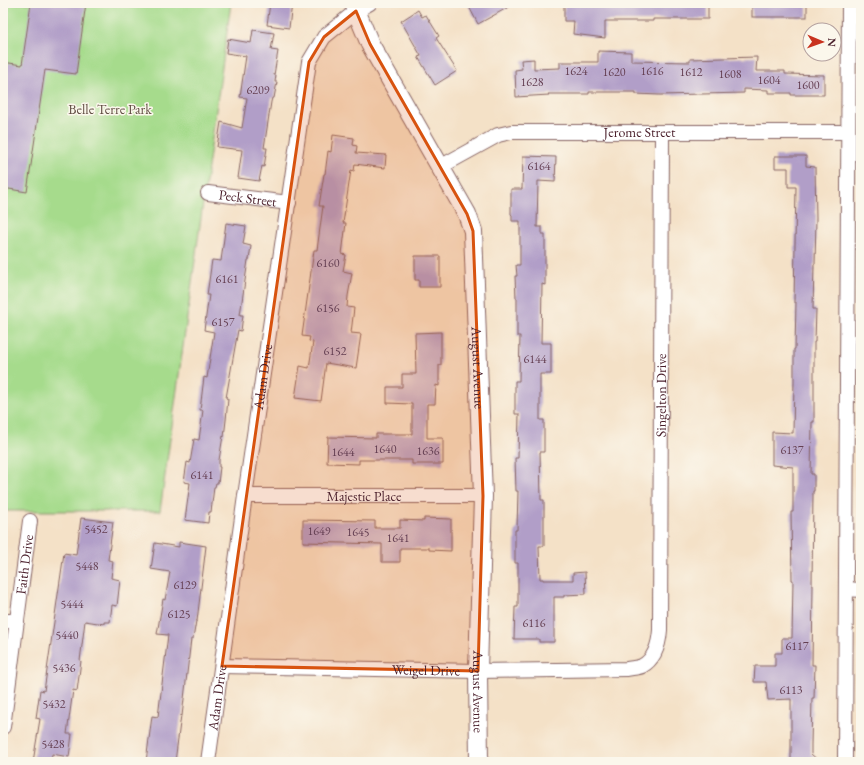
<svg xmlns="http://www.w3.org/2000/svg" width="864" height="765" viewBox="0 0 864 765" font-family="'EB Garamond',serif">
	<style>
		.green { fill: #a6db8c; stroke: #787d5c }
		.building { fill: #b19ec8 }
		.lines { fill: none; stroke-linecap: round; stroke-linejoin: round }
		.minor-casing { stroke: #866362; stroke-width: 16 }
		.tertiary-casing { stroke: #866362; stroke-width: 20 }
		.minor { stroke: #fff; stroke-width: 14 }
		.tertiary { stroke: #fff; stroke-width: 18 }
		.marked { fill: #d8530f; fill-opacity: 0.2; stroke: #d8530f; stroke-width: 3; stroke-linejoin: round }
		.labels { text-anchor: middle; stroke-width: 3; stroke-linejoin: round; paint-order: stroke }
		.number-label { font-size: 12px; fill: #643f52 }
		.park-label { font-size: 14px; fill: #614e43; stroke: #fbf7ec }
		.street-label { font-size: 14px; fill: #4a1f2b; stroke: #fbf7ec }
	</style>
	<rect width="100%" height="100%" fill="#fbf7ec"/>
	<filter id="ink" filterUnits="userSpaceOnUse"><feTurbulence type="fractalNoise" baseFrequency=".025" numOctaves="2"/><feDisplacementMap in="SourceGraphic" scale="8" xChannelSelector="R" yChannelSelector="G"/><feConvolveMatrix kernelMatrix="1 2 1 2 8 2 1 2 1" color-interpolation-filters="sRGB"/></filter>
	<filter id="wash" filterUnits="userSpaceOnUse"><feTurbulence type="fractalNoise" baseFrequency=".012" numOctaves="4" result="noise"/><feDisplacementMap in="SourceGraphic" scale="16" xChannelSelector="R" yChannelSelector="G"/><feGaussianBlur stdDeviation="0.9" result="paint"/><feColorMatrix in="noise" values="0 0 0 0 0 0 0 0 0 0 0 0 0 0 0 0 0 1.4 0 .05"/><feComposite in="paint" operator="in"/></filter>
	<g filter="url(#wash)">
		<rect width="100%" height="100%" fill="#f4e1c7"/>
		<polygon class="green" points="3,3 231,3 160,511 3,511"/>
		<g id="blocks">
			<g class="building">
				<polygon points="31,3 86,3 76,74 45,70 27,192 3,188 3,62 22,65"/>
				<polygon points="270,3 292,3 289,28 267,25"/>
				<polygon points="467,3 516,3 478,24"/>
				<polygon points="564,3 708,3 708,19 653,19 653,21 605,21 605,38 573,34 574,21 564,21"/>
				<rect x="752" y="3" width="55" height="14"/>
				<polygon points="418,10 422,17 426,15 439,36 436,38 457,71 435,85 418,57 421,56 401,21"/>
				<polygon points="253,30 274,33 271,50 278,51 274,75 276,75 275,82 277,82 274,98 272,98 271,102 264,148 267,148 264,167 262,166 259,181 238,178 242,150 217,147 221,122 242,128 247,98 240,97 246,56 226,53 228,39 251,43"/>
				<polygon points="598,51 631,52 631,61 690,62 690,59 757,57 756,71 785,71 785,74 824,75 824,95 791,95 791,93 768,93 768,90 744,89 744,93 660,95 636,94 636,92 589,92 589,94 548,94 549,95 516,97 515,70 522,69 521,60 534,59 534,69 560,68 560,62 598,62"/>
				<polygon points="333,135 354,138 353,145 357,146 356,153 386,155 385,168 355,164 354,171 351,170 343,223 346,223 342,254 346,255 343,271 352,273 348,296 347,307 354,308 351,333 361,334 356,368 326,363 321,401 295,398 300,366 309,368 313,342 309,341 310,337 302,336 314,250 317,250 323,206 319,206 324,174 325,174 328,151 331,152"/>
				<polygon points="523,156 556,157 555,182 538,181 537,227 542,227 542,234 545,234 545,285 542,284 541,343 551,343 551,374 540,374 540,420 544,420 544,452 540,452 541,500 544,500 544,546 539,546 540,579 543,579 543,580 573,580 573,573 585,572 586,594 564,595 564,597 554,597 554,642 539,642 539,639 514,639 515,607 518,607 518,563 515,563 515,530 517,530 518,491 516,491 515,458 518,458 519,414 515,414 515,381 519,381 520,336 517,336 517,298 516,298 515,276 517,276 516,265 520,265 520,221 512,221 512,215 511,214 511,189 522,189"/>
				<polygon points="775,156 806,156 806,166 815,167 816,218 815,264 814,264 813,309 816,309 815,342 814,342 814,422 812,422 811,474 814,474 814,491 813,491 812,585 813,585 812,665 815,665 814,698 812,698 811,745 811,754 820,762 791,762 791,699 768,700 766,682 754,682 755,666 775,666 775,653 782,653 782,638 792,638 793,580 792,580 791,512 793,512 793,467 772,465 772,432 793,433 794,382 794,349 795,349 796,302 794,302 796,187 788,187 788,168 775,168"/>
				<polygon points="226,223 246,226 243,244 251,246 249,260 248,260 240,315 243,315 241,331 238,330 226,398 228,399 226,420 224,437 223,436 219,460 219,467 220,467 218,483 216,483 215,487 214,487 211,512 209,512 208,523 185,520 190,483 184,482 187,462 190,463 194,439 199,440 203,410 200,410 204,377 207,378 214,332 204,330 209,295 207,295 212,260 221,261"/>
				<polygon points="415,256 440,256 440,287 419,287 419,280 415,280"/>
				<polygon points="441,332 441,365 439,365 439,386 436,385 435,404 427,404 427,438 443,438 443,464 412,464 412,460 359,460 359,464 327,463 328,437 376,438 376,434 412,434 412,404 387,403 387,387 402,387 402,374 416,374 415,333"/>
				<polygon points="81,518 113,522 108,560 113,561 111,578 120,580 117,606 112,605 110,622 104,622 104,624 85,621 80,661 81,661 77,691 73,690 67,734 72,734 69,757 52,754 51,762 33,762 40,719 36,718 40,690 44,691 64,553 76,555"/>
				<polygon points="424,518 451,519 451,551 429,550 429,548 400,548 400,562 382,562 382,544 303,542 303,520 375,521 375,528 400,528 400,520 424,521"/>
				<polygon points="179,542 206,546 197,621 196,621 193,639 191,639 182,716 181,715 175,762 146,762 152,716 158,717 168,635 157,634 163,599 165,600 170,572 151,569 155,543 179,547"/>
			</g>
		</g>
	</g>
	<g filter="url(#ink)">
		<use href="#blocks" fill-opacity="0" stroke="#866362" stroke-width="1"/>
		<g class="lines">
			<defs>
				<g id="minor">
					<path id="s1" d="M440,167L498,135L511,132H848"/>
					<path id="s2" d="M208,193L289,203"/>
					<path id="s3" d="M245,496H483"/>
					<polyline points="846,589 861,590"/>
					<polyline points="3,621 17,621"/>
					<path id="s4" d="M222,666L478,671L627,669C631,668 638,668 642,666C655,659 659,644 660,630L662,132"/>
					<path id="s5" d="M3,727L30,521"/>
					<path id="s6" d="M208,762L245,496L309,62L324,37L356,11L370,3"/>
					<polyline points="845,762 849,3"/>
				</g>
				<g id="tertiary">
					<path id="s7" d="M353,3L370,44L467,214L473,231L483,496L478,671L479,762"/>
				</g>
			</defs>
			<use href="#minor" class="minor-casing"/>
			<use href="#tertiary" class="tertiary-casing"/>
			<use href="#minor" class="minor"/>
			<use href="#tertiary" class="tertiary"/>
		</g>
	</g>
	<path class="marked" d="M356,11L370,44L467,214L473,231L483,496L478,671L222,666L309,62L324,37Z"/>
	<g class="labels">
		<g class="number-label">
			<text x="576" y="75">1624</text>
			<text x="652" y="75">1616</text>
			<text x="614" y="76">1620</text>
			<text x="691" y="76">1612</text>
			<text x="730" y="78">1608</text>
			<text x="769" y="84">1604</text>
			<text x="532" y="86">1628</text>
			<text x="808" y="89">1600</text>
			<text x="258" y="94">6209</text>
			<text x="539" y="170">6164</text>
			<text x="328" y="267">6160</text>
			<text x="227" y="283">6161</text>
			<text x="328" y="312">6156</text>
			<text x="223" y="326">6157</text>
			<text x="335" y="355">6152</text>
			<text x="535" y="363">6144</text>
			<text x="385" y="453">1640</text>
			<text x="792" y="454">6137</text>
			<text x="428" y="455">1636</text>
			<text x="343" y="456">1644</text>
			<text x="202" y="479">6141</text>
			<text x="96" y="533">5452</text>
			<text x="319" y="535">1649</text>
			<text x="358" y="536">1645</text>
			<text x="398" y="542">1641</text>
			<text x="87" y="570">5448</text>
			<text x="185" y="589">6129</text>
			<text x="72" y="608">5444</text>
			<text x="179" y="618">6125</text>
			<text x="534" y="627">6116</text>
			<text x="67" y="639">5440</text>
			<text x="797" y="650">6117</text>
			<text x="64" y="672">5436</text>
			<text x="791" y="694">6113</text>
			<text x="54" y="708">5432</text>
			<text x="53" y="748">5428</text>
		</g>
		<g class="park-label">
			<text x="110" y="114">Belle Terre Park</text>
		</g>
		<g class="street-label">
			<text dy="5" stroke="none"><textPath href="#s1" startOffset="208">Jerome Street</textPath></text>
			<text dy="5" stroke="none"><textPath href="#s2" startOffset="40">Peck Street</textPath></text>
			<text dy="5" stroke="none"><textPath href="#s7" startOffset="395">August Avenue</textPath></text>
			<text dy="5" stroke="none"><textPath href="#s6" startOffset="389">Adam Drive</textPath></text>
			<text dy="5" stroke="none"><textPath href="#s4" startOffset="697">Singelton Drive</textPath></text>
			<text dy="5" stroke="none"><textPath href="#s3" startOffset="119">Majestic Place</textPath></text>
			<text dy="5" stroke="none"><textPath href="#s5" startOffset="164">Faith Drive</textPath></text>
			<text dy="5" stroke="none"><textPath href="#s4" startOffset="204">Weigel Drive</textPath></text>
			<text dy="5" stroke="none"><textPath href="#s7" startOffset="719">August Avenue</textPath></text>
			<text dy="5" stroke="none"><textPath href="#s6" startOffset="65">Adam Drive</textPath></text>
		</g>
	</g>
	<rect width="864" height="765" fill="none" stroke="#fbf7ec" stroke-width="16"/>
	<g transform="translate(822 42) rotate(92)"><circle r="19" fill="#fbf7ec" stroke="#b4a19f"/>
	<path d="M0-3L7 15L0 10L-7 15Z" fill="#c8321e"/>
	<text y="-6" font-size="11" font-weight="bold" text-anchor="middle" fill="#4a1f2b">N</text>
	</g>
</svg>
